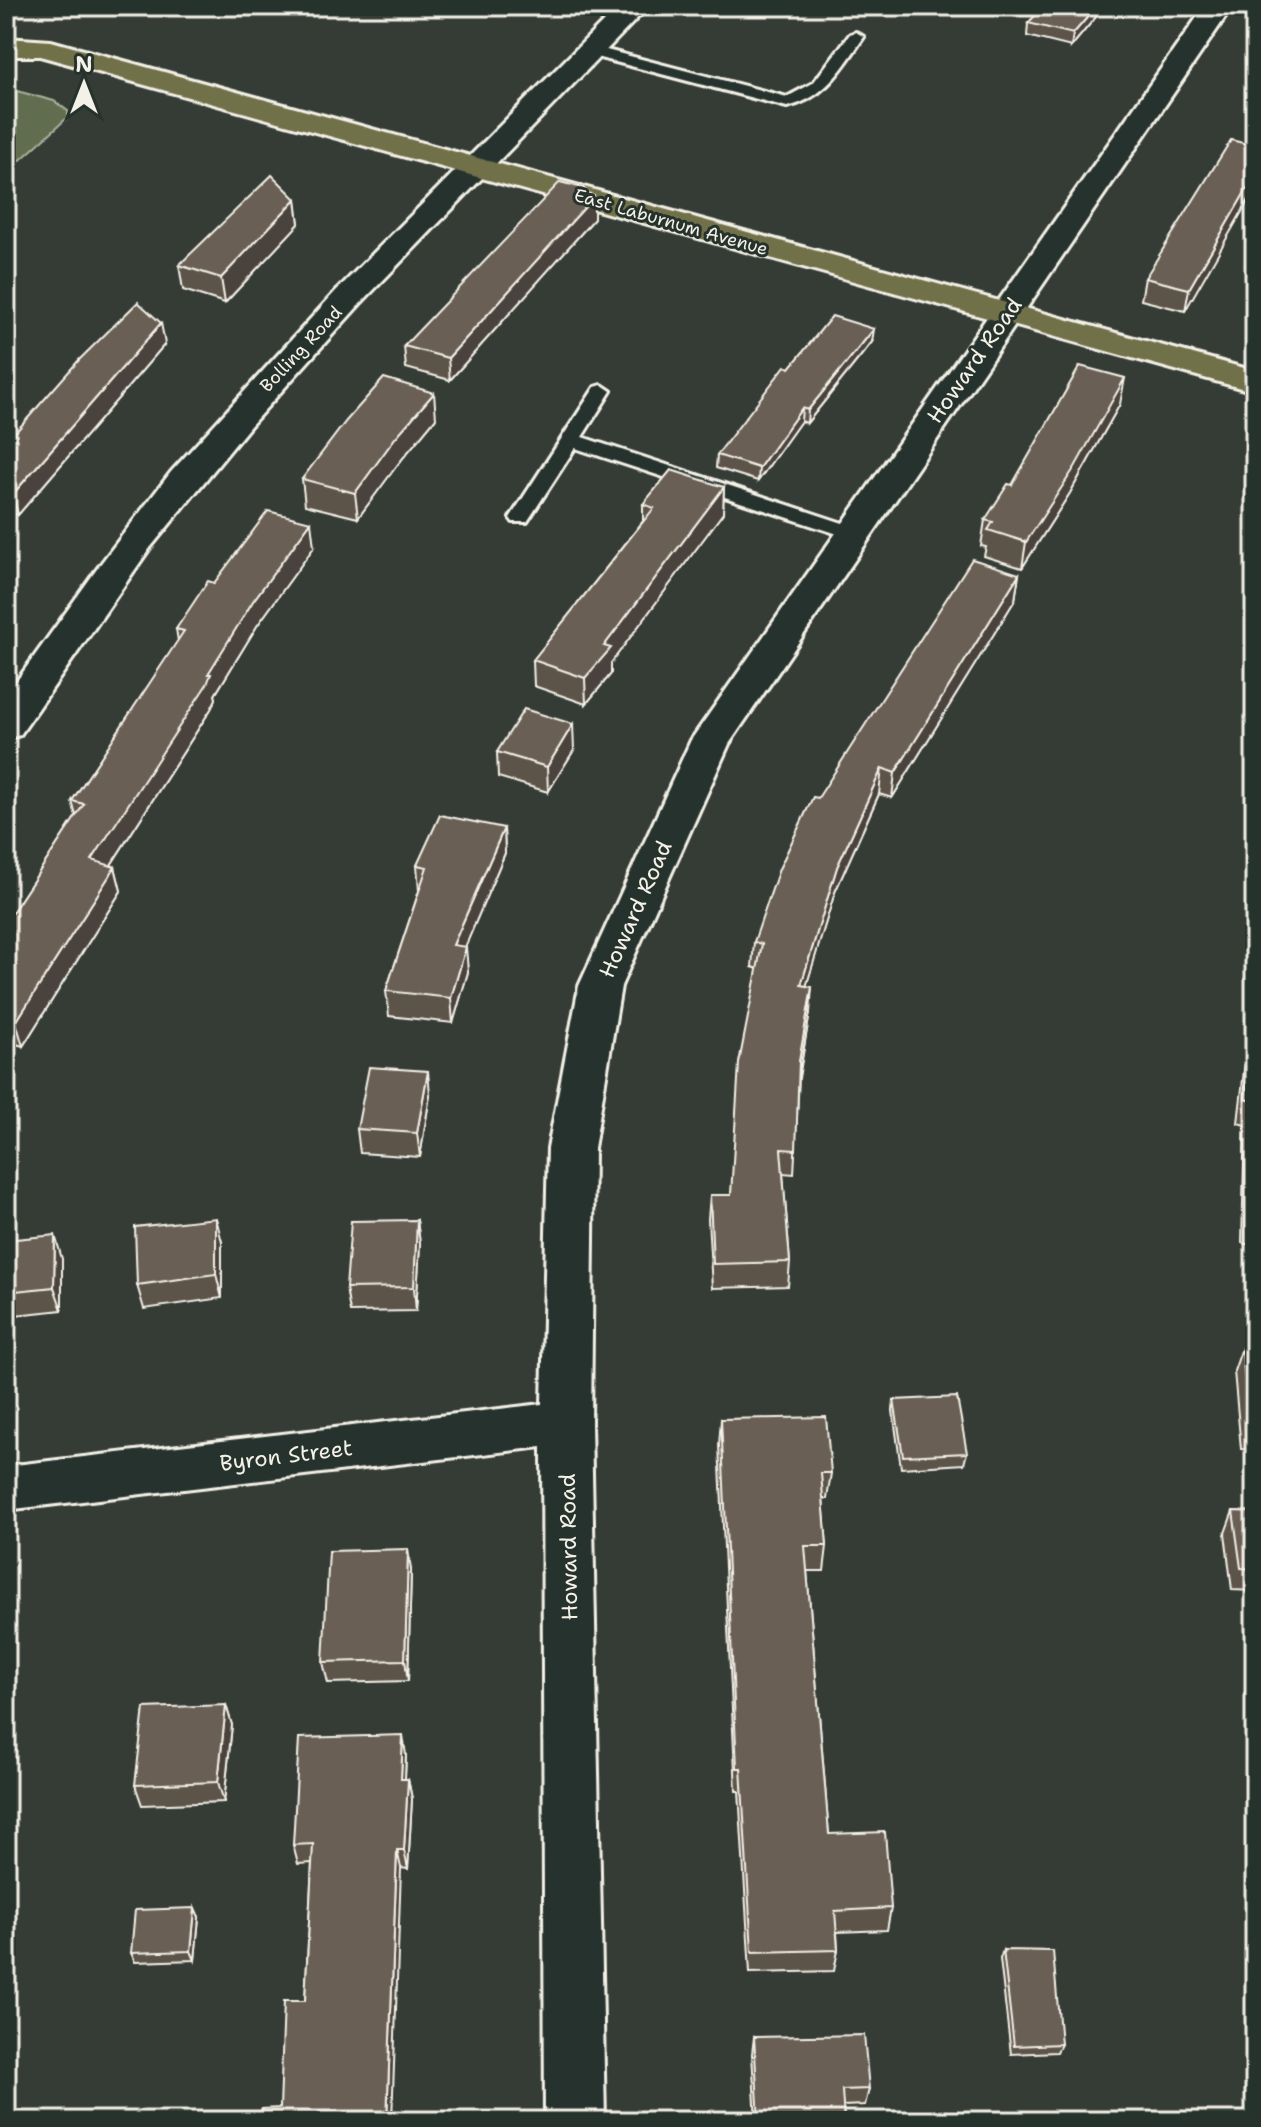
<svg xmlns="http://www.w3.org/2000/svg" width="1261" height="2127" viewBox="0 0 1261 2127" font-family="'Shantell Sans',sans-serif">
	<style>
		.green { fill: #616e4f; stroke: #aab09c; stroke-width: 2 }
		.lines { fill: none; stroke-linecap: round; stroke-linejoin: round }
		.service-casing { stroke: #f4f1e8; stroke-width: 6 }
		.minor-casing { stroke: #f4f1e8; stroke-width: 6 }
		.primary-casing { stroke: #f4f1e8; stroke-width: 6 }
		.service { fill: #26332d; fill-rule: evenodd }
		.minor { fill: #26332d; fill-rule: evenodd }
		.primary { fill: #70704a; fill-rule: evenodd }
		.wall { fill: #5b5249; stroke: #f4f1e8; stroke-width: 2 }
		.shaded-wall { fill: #4a423c; stroke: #f4f1e8; stroke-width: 2 }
		.building { fill: #6a5f55; stroke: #f4f1e8; stroke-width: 2 }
		.labels { text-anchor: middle; stroke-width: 6; stroke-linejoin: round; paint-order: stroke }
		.far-street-label { font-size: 18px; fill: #f4f1e8; stroke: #26332d }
		.street-label { font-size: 22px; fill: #f4f1e8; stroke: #26332d }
	</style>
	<rect width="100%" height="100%" fill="#343c35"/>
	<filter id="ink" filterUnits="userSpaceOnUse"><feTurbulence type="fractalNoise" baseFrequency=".0125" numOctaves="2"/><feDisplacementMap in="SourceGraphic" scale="16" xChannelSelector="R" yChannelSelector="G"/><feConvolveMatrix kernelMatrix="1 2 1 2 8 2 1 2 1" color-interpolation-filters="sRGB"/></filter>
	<g filter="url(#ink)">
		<polygon class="green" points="6,88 54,101 68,111 68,117 14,166 6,166"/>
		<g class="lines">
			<defs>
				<g id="service">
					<path d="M856,32L864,37C842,68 826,98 787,107L585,54L583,51L591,46L787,97L813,83L850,34Z"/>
					<polygon points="602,385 611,391 582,437 861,529 864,533 861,537 847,537 575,448 527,522 513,522 510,518 595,387"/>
				</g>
				<g id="minor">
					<polygon points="619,6 649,6 360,304 250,426 150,548 20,735 6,739 6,696 102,562 171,472 336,291"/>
					<polygon points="1205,6 1233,6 729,744 621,986 594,1148 591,1423 605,2121 545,2121 542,1447 6,1510 6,1466 542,1404 548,1148 579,986 691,740"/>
				</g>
				<polygon id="primary" points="6,38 51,41 1255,371 1255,392 40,56 6,56"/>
			</defs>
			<use href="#service" class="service-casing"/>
			<use href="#minor" class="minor-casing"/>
			<use href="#primary" class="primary-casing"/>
			<use href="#service" class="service"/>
			<use href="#minor" class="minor"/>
			<use href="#primary" class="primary"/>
		</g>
		<g class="wall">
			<polygon points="1105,6 1071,47 1027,36 1028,23"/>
			<polygon points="1255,123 1255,144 1248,143 1251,130"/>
			<polygon points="1255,146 1185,311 1141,300 1145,278"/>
			<polygon points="594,197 594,219 450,380 406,368 404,346"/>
			<polygon points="296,199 299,224 225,303 183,290 179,265"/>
			<polygon points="872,342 807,423 801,421 758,481 716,468 717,455 790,368"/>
			<polygon points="165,344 18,515 6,512 6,443"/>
			<polygon points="1120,404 1070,493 1022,568 984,556 986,547 981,546 985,520 1012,485"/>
			<polygon points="436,418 398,464 358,518 305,505 302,479"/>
			<polygon points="724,487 723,513 611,663 611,674 586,704 534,686 533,660 643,521 643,504"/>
			<polygon points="314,547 257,626 215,695 216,699 211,709 111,865 115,867 121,891 23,1046 6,1041 6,922 76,816 72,801 178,641 176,629 214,583"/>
			<polygon points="1019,574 1015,600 892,798 879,794 835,892 806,986 810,1012 799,1078 794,1174 783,1173 790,1262 788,1286 712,1288 708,1219 710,1195 731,1195 758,969 752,967 754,942 818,798"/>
			<polygon points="574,750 548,792 498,777 497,752"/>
			<polygon points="504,828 505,853 465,946 468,972 453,1023 389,1016 386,991 419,891 417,865"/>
			<polygon points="1253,1038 1255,1038 1255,1296 1250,1295 1251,1245 1242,1243 1245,1125 1238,1123 1245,1062"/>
			<polygon points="430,1095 420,1157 360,1153 357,1129"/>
			<polygon points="417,1220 420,1244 416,1311 350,1312 346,1288"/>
			<polygon points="6,1240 62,1259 62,1310 6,1316"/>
			<polygon points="222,1242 222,1298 144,1309 137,1285"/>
			<polygon points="1242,1348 1255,1349 1255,1450 1241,1449 1234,1371"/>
			<polygon points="894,1400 967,1453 964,1464 901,1468 893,1411"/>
			<polygon points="721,1419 831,1473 827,1499 823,1499 827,1546 824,1571 807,1571 829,1834 891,1908 887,1930 837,1932 838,1950 834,1971 750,1973 739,1791 736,1791 719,1445"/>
			<polygon points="1233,1511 1255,1512 1255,1591 1232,1590 1225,1533"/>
			<polygon points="411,1570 408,1681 328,1683 323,1662"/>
			<polygon points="226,1705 232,1725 224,1802 142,1805 135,1785"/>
			<polygon points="1255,1745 1255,1769 1252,1751"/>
			<polygon points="406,1755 405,1779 408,1779 412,1799 408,1869 401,1868 280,2108 305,2001 312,1863 298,1864 293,1845"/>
			<polygon points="199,1917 195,1960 135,1962 131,1953"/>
			<polygon points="1003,1950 1061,2044 1057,2052 1011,2054 1000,1959"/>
			<polygon points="754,2037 869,2089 865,2105 843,2106 844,2121 756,2121 752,2054"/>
		</g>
		<g class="shaded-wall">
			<polygon points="1097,6 1105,6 1071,47 1073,34"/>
			<polygon points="1255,175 1255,189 1185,311 1189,289"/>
			<polygon points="594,197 594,219 450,380 448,358"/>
			<polygon points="296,199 299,224 225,303 221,278"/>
			<polygon points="161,323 165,344 18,515 13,494"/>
			<polygon points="874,329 872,342 807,423 808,410"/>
			<polygon points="1125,378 1120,404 1070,493 1022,568 1026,542"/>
			<polygon points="434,393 436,418 398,464 358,518 355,493 395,438"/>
			<polygon points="802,408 801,421 758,481 759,468"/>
			<polygon points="724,487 723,513 611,663 611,674 586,704 585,678 604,646"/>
			<polygon points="311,522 314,547 257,626 215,695 216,699 211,709 98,885 92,860 253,601"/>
			<polygon points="1019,574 1015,600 892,798 895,773"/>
			<polygon points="573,724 574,750 548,792 547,767"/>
			<polygon points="882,768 879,794 835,892 799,1010 801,985 837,867"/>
			<polygon points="504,828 505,853 455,971 453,945"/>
			<polygon points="115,867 121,891 23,1046 16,1022"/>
			<polygon points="466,947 468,972 453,1023 451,998"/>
			<polygon points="812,987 810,1012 797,1086 799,1061"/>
			<polygon points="428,1071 430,1095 420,1157 417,1133"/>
			<polygon points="216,1218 222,1242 222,1298 216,1274"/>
			<polygon points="417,1220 420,1244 416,1311 414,1287"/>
			<polygon points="55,1235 62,1259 62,1310 54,1287"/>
			<polygon points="408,1549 411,1570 408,1681 405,1660"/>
			<polygon points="226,1705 232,1725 224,1802 218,1782"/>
			<polygon points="403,1735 406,1755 404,1799 401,1779"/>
			<polygon points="408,1779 412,1799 408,1869 404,1850"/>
			<polygon points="397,1850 401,1868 392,2121 387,2121"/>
			<polygon points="195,1908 199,1917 195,1960 191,1951"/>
		</g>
		<g class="building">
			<polygon points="1044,6 1097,6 1073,34 1028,23"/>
			<polygon points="1231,140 1255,146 1255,175 1189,289 1145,278"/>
			<polygon points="272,175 296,199 221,278 179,265"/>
			<polygon points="560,182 583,188 594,197 448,358 404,346"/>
			<polygon points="138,302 161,323 13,494 6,492 6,443 79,360"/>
			<polygon points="832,316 874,329 808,410 802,408 759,468 717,455 785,366 790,368"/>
			<polygon points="1080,366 1125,378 1075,467 1026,542 988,530 993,522 985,520 1008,484 1012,485"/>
			<polygon points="384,378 434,393 395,438 355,493 302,479 346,421"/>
			<polygon points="671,470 724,487 604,646 611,648 585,678 533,660 654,508 643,504"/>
			<polygon points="268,511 311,522 253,601 208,674 211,674 207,684 92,860 115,867 16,1022 6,1019 6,922 84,804 72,801 184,631 176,629 208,581 214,583"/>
			<polygon points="972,559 1019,574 895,773 882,768 837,867 801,985 812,987 799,1061 796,1150 781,1149 790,1262 713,1264 710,1195 731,1195 739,1063 762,944 754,942 779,869 813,797 818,798"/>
			<polygon points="524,709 573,724 547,767 497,752"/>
			<polygon points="440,815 504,828 453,945 466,947 451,998 386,991 427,867 417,865"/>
			<polygon points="1253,1038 1255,1038 1255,1221 1250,1220 1253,1101 1245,1099"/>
			<polygon points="369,1067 428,1071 417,1133 357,1129"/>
			<polygon points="216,1218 216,1274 137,1285 135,1227"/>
			<polygon points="417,1220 414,1287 346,1288 351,1221"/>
			<polygon points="55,1235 54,1287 6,1292 6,1240"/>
			<polygon points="1242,1348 1255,1349 1255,1427 1249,1426"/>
			<polygon points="957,1397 967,1453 903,1456 894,1400"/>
			<polygon points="826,1417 831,1473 821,1473 827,1546 805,1546 829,1834 885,1832 891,1908 835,1911 838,1950 752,1952 741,1768 737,1768 721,1419"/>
			<polygon points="1233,1511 1255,1512 1255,1569 1241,1568"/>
			<polygon points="408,1549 405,1660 323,1662 329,1551"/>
			<polygon points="226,1705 218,1782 135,1785 144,1708"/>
			<polygon points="403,1735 401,1779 408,1779 404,1850 397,1850 387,2121 261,2121 262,2109 280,2108 284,2001 305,2001 313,1844 293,1845 299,1738"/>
			<polygon points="195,1908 191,1951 131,1953 135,1910"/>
			<polygon points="1003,1950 1053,1951 1061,2044 1014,2046"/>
			<polygon points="864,2035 869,2089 842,2090 844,2121 759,2121 754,2037"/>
		</g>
	</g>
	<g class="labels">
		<g class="far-street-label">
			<text transform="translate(671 222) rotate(16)" y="6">East Laburnum Avenue</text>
			<text transform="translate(301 349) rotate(-47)" y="6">Bolling Road</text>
		</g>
		<g class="street-label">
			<text transform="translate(974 360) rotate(-55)" y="8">Howard Road</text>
			<text transform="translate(635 909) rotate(-66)" y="8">Howard Road</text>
			<text transform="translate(286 1455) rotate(-7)" y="8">Byron Street</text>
			<text transform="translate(568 1547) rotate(-91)" y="8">Howard Road</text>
		</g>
	</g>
	<rect width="1261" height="2127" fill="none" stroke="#26332d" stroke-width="32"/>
	<rect x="16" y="16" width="1229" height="2095" fill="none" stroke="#f4f1e8" stroke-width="3" filter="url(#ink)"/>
	<g transform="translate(84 84)" stroke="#26332d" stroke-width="6" paint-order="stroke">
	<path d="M0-6L14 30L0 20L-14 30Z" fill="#f4f1e8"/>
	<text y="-12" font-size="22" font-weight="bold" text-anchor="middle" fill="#f4f1e8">N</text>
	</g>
</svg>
